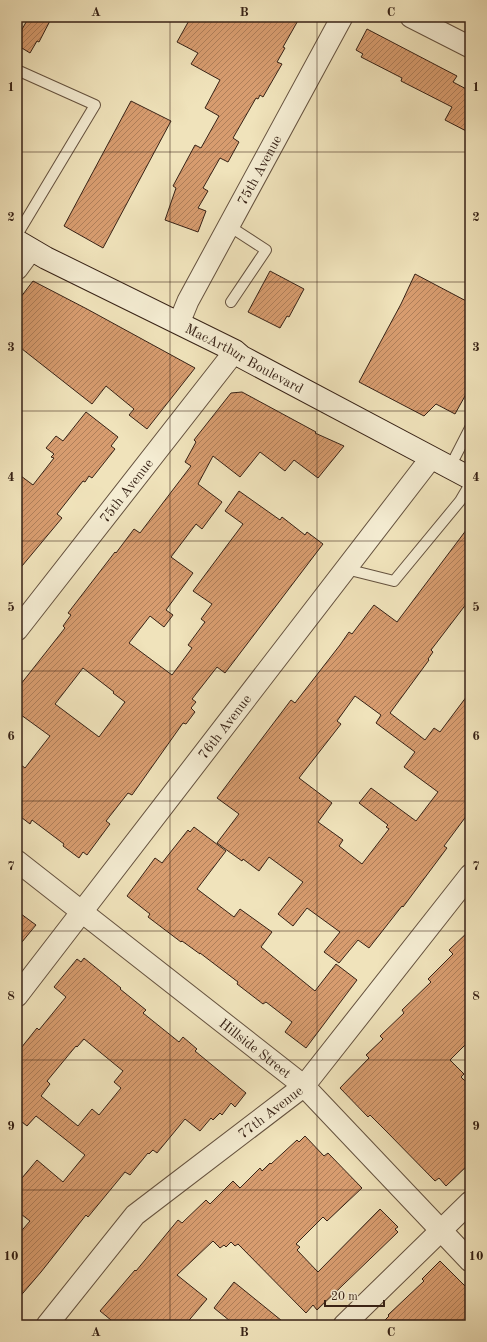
<svg xmlns="http://www.w3.org/2000/svg" width="487" height="1342" viewBox="0 0 487 1342" font-family="'Old Standard TT',serif">
	<style>
		.building { fill: url(#building-hatch); stroke: #372216; fill-rule: evenodd }
		.lines { fill: none; stroke-linecap: round; stroke-linejoin: round }
		.lane-casing { stroke: #65523f; stroke-width: 12 }
		.street-casing { stroke: #65523f; stroke-width: 23 }
		.secondary-casing { stroke: #372216; stroke-width: 24 }
		.lane { stroke: #f5edd3; stroke-width: 10 }
		.street { stroke: #f5edd3; stroke-width: 21 }
		.secondary { stroke: #f5edd3; stroke-width: 22 }
		.grid { fill: none; stroke: #372216; stroke-width: 1; stroke-opacity: 0.55 }
		.labels { text-anchor: middle; stroke-width: 3; stroke-linejoin: round; paint-order: stroke }
		.street-label { font-size: 14px; fill: #372216; stroke: #f5edd3 }
		.neatline { fill: none; stroke: #372216; stroke-width: 1.5 }
		.grid-label { font-size: 13px; text-anchor: middle; font-weight: bold; fill: #372216 }
	</style>
	<defs>
		<pattern id="building-hatch" width="6" height="6" patternUnits="userSpaceOnUse"><rect width="6" height="6" fill="#d79c6f"/><path d="M-1 1l2-2M0 6l6-6M5 7l2-2" fill="none" stroke="#af7f5a"/></pattern>
	</defs>
	<rect width="100%" height="100%" fill="#f0e3bb"/>
	<filter id="stains"><feTurbulence type="fractalNoise" baseFrequency=".005" numOctaves="4"/><feColorMatrix values="0 0 0 0 .2 0 0 0 0 .09 0 0 0 0 .02 0 0 0 .5 -.17"/></filter>
	<radialGradient id="worn" r=".72"><stop offset=".6" stop-color="#630" stop-opacity="0"/><stop offset="1" stop-color="#630" stop-opacity=".3"/></radialGradient>
	<g class="building">
		<polygon points="29,17 52,17 39,42 37,41 30,53 17,45 17,38"/>
		<polygon points="191,17 300,17 283,47 285,48 277,62 282,64 263,97 260,95 258,99 256,98 233,138 239,142 228,162 220,158 203,188 208,191 198,208 206,211 198,232 165,220 176,188 173,186 195,145 201,148 219,116 205,108 220,80 191,64 198,53 177,42"/>
		<polygon points="367,29 457,76 453,82 470,91 470,133 445,120 452,107 401,81 402,78 361,57 363,54 356,50"/>
		<polygon points="131,101 171,121 103,248 64,226"/>
		<polygon points="270,271 304,289 289,317 287,316 280,328 248,312"/>
		<polygon points="415,274 470,303 470,387 455,414 436,404 424,416 359,382 401,304"/>
		<polygon points="33,281 87,309 195,368 147,429 129,415 134,409 106,386 92,404 17,345 17,302"/>
		<path d="M242,392L316,432L315,433L344,446L318,478L294,460L285,471L260,452L240,477L213,456L198,484L222,502L202,529L196,524L171,557L193,573L166,610L173,615L164,627L150,616L129,643L172,675L192,648L188,645L205,622L201,619L212,604L193,591L243,524L225,511L239,491L280,520L282,517L305,535L307,532L323,544L225,673L217,667L192,699L196,702L191,708L195,712L186,724L183,723L132,795L128,793L106,821L110,824L87,855L83,852L79,858L63,846L64,844L32,820L30,824L17,814V762L25,768L50,736L17,712V689L65,628L63,626L71,615L68,613L115,552L116,553L134,529L140,533L191,466L185,462L196,442L194,440L231,393ZM83,668L114,692L113,693L125,702L99,737L55,704Z"/>
		<polygon points="86,412 118,437 111,446 115,449 92,478 89,476 85,482 83,481 57,514 62,518 17,572 17,473 33,485 54,458 51,457 54,454 46,448 56,436 63,441"/>
		<path d="M470,525V599L431,650L433,652L428,659L429,660L390,713L425,740L434,728L440,732L470,692V811L444,846L447,848L403,907L402,906L369,948L358,940L339,963L324,952L340,932L307,908L293,926L278,914L303,882L269,857L259,871L243,859L242,861L217,843L239,814L217,798L291,700L295,703L340,645L349,632L352,634L374,605L397,622ZM355,696L381,715L376,723L415,752L404,767L438,792L416,821L371,788L359,803L388,825L386,827L389,829L362,864L339,846L343,840L318,822L332,803L299,778L341,724L337,721Z"/>
		<polygon points="194,827 226,851 197,889 234,917 240,909 272,932 261,947 315,991 336,964 357,980 306,1048 285,1032 292,1022 266,1002 263,1004 237,984 238,982 200,953 200,954 182,941 181,942 148,917 150,914 127,896 155,858 162,863 188,830 190,832"/>
		<polygon points="17,911 36,925 17,948"/>
		<polygon points="470,930 470,1040 450,1060 464,1074 461,1077 470,1086 470,1163 446,1186 439,1178 435,1181 387,1132 370,1115 368,1117 340,1088 369,1058 366,1055 383,1039 380,1036 404,1013 402,1010 431,982 428,979 453,954 449,950"/>
		<path d="M84,958L121,988L120,989L146,1010L143,1013L179,1042L183,1037L197,1049L195,1051L246,1093L235,1107L231,1103L222,1115L220,1113L213,1120L211,1118L200,1131L185,1119L157,1153L153,1150L149,1154L148,1153L130,1175L125,1172L88,1217L86,1215L41,1272L17,1300V1236L30,1221L17,1211V1184L37,1160L63,1182L85,1155L36,1116L27,1126L17,1118V1053L37,1028L39,1030L66,997L54,987L77,959L81,962ZM84,1039L123,1071L114,1082L121,1088L99,1115L92,1109L78,1126L41,1096L50,1084L47,1081L76,1046L77,1047Z"/>
		<polygon points="305,1136 324,1156 328,1153 362,1188 327,1221 323,1217 296,1244 300,1247 297,1250 318,1272 380,1209 398,1227 395,1229 398,1232 317,1310 313,1305 306,1313 238,1244 235,1246 231,1242 226,1247 224,1245 220,1248 213,1241 177,1275 207,1299 185,1325 117,1325 100,1311 135,1270 136,1271 178,1220 182,1223 206,1200 210,1204 233,1181 240,1188 260,1168 262,1171 270,1163 271,1164 297,1140 299,1142"/>
		<polygon points="440,1261 470,1291 470,1325 380,1325 389,1316 388,1315 424,1281 422,1279"/>
		<polygon points="234,1282 287,1325 235,1325 214,1308"/>
	</g>
	<g class="lines">
		<defs>
			<g id="lane">
				<polyline points="17,70 95,105 17,235"/>
				<polyline points="229,226 266,250 231,302"/>
				<polyline points="450,467 470,428"/>
				<polyline points="346,569 394,581 460,501 470,484"/>
			</g>
			<g id="street">
				<polyline points="411,17 470,47"/>
				<polyline points="17,269 31,250"/>
				<path id="s1" d="M179,323L188,301L342,17"/>
				<path id="s2" d="M17,630L235,351"/>
				<path id="s3" d="M17,861L304,1086L470,1261"/>
				<path id="s4" d="M17,996L431,458"/>
				<path id="s5" d="M47,1325L135,1215L304,1086L470,875"/>
				<polyline points="344,1325 470,1202"/>
			</g>
			<g id="secondary">
				<path id="s6" d="M17,241L46,258L235,351L242,357L470,478"/>
			</g>
		</defs>
		<use href="#lane" class="lane-casing"/>
		<use href="#street" class="street-casing"/>
		<use href="#secondary" class="secondary-casing"/>
		<use href="#lane" class="lane"/>
		<use href="#street" class="street"/>
		<use href="#secondary" class="secondary"/>
	</g>
	<path class="grid" d="M170,17V1325M317,17V1325M17,152H470M17,282H470M17,411H470M17,541H470M17,671H470M17,801H470M17,931H470M17,1060H470M17,1190H470"/>
	<g class="labels">
		<g class="street-label">
			<text dy="5" stroke="none"><textPath href="#s1" startOffset="173">75th Avenue</textPath></text>
			<text dy="5" stroke="none"><textPath href="#s6" startOffset="256">MacArthur Boulevard</textPath></text>
			<text dy="5" stroke="none"><textPath href="#s2" startOffset="177">75th Avenue</textPath></text>
			<text dy="5" stroke="none"><textPath href="#s4" startOffset="340">76th Avenue</textPath></text>
			<text dy="5" stroke="none"><textPath href="#s3" startOffset="303">Hillside Street</textPath></text>
			<text dy="5" stroke="none"><textPath href="#s5" startOffset="311">77th Avenue</textPath></text>
		</g>
	</g>
	<rect width="487" height="1342" fill="none" stroke="#f0e3bb" stroke-width="44"/>
	<path d="M325 1300v6h59v-6" fill="none" stroke="#372216" stroke-width="2"/>
	<text x="331" y="1300" font-size="12" fill="#372216" stroke="#f5edd3" stroke-width="3" paint-order="stroke">20 m</text>
	<rect x="22" y="22" width="443" height="1298" class="neatline"/>
	<g class="grid-label">
		<text x="96" y="16">A</text>
		<text x="244" y="16">B</text>
		<text x="391" y="16">C</text>
		<text x="11" y="91">1</text>
		<text x="476" y="91">1</text>
		<text x="11" y="221">2</text>
		<text x="476" y="221">2</text>
		<text x="11" y="351">3</text>
		<text x="476" y="351">3</text>
		<text x="11" y="481">4</text>
		<text x="476" y="481">4</text>
		<text x="11" y="611">5</text>
		<text x="476" y="611">5</text>
		<text x="11" y="740">6</text>
		<text x="476" y="740">6</text>
		<text x="11" y="870">7</text>
		<text x="476" y="870">7</text>
		<text x="11" y="1000">8</text>
		<text x="476" y="1000">8</text>
		<text x="11" y="1130">9</text>
		<text x="476" y="1130">9</text>
		<text x="11" y="1260">10</text>
		<text x="476" y="1260">10</text>
		<text x="96" y="1336">A</text>
		<text x="244" y="1336">B</text>
		<text x="391" y="1336">C</text>
	</g>
	<rect width="100%" height="100%" filter="url(#stains)"/>
	<rect width="100%" height="100%" fill="url(#worn)"/>
</svg>
